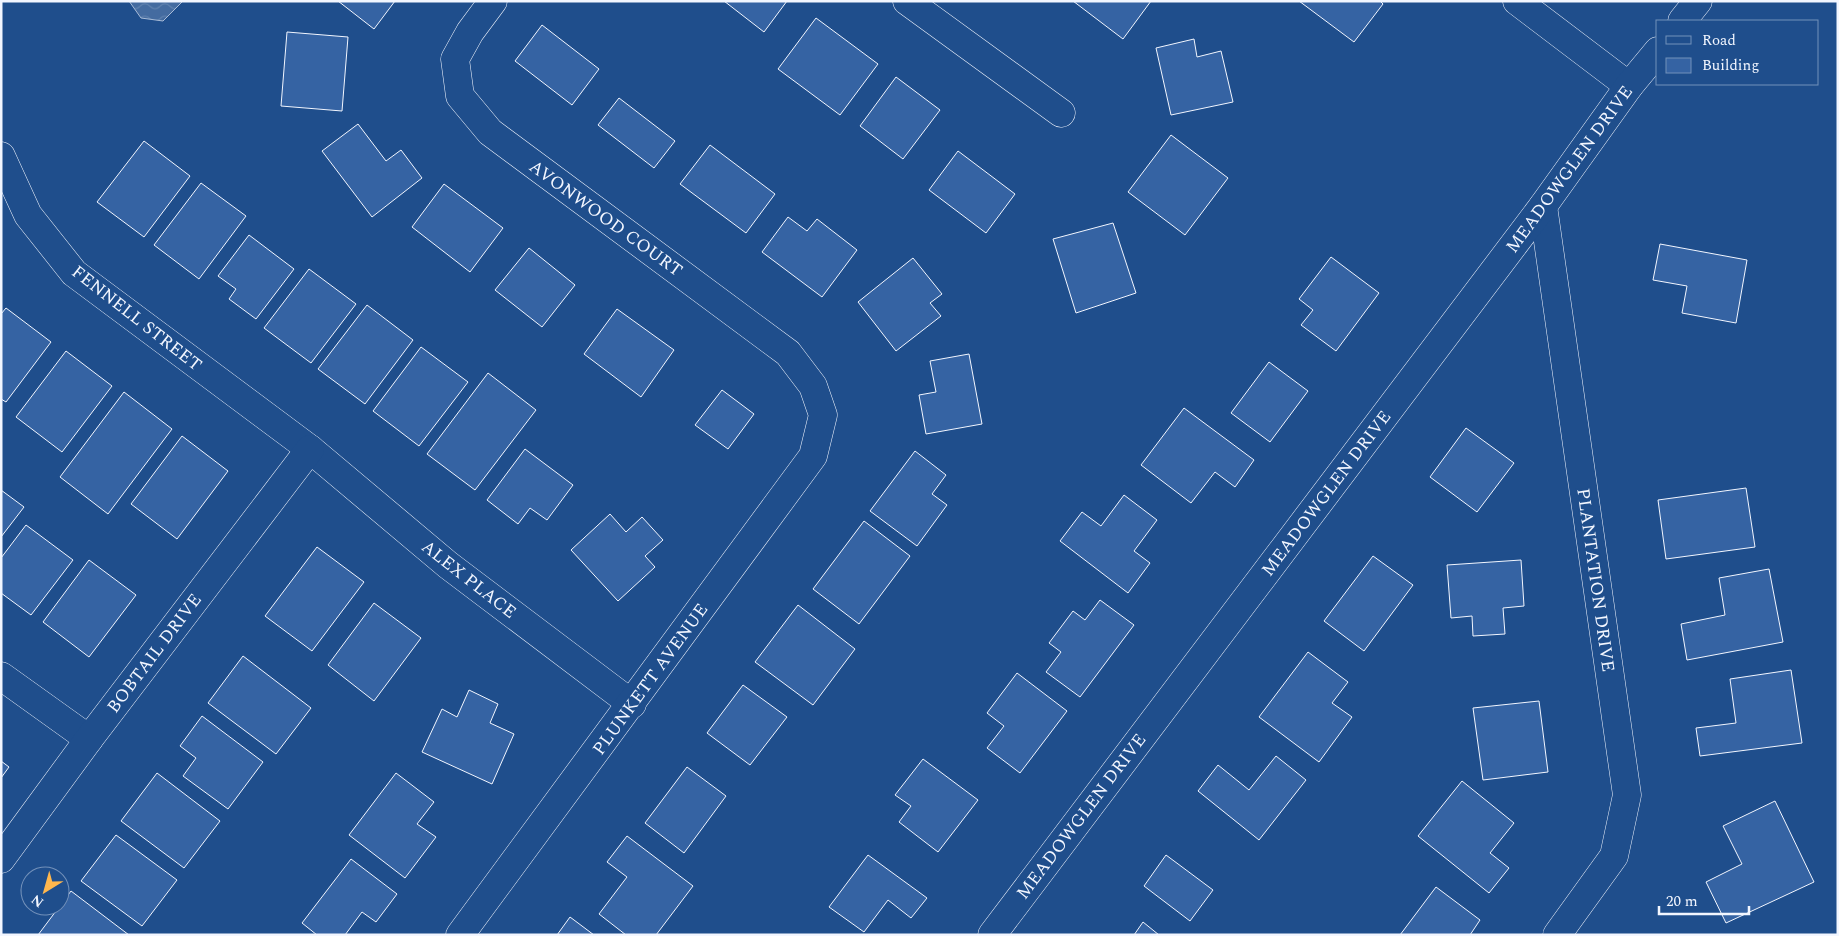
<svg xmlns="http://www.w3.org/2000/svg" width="1839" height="936" viewBox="0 0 1839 936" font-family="Spectral,serif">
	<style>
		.water { fill: url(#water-waves); stroke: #a8bbd7 }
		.building { fill: #3563a3; stroke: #f2f6ff }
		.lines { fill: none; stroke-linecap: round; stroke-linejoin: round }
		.minor-casing { stroke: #f2f6ff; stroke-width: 29 }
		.minor { stroke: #1f4e8c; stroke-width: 28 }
		.labels { text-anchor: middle; stroke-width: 4; stroke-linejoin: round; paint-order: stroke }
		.street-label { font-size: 18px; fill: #f2f6ff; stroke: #1f4e8c }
	</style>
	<defs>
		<pattern id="water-waves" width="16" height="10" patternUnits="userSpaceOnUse" patternTransform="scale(1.25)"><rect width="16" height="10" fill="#446ba0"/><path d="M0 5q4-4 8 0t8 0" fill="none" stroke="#5f81ae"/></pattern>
	</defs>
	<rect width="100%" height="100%" fill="#1f4e8c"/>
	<polygon class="water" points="129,1 183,1 163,21 141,18"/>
	<g class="building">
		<polygon points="338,1 395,1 374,29"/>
		<polygon points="724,1 787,1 764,32"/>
		<polygon points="1073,1 1151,1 1123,39"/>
		<polygon points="1299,1 1380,1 1383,4 1354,42"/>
		<polygon points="816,18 878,64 840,115 778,69"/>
		<polygon points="542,25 599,69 572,105 515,61"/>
		<polygon points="287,32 348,37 342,111 281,106"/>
		<polygon points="1194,39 1197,57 1221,51 1233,102 1171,115 1156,48"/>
		<polygon points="896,77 940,110 903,159 860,126"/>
		<polygon points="619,98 675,141 654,168 598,125"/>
		<polygon points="358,124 386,161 401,150 422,178 372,217 322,151"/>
		<polygon points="1171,135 1228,178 1185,235 1128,192"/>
		<polygon points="144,141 190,176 144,237 97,202"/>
		<polygon points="710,145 775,194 746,233 680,184"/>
		<polygon points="958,151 1015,194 986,233 929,190"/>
		<polygon points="201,183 246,216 199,279 154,245"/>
		<polygon points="444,184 503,228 470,272 412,227"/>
		<polygon points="788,217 807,231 817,219 857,250 822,297 762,252"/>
		<polygon points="1113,223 1136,293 1076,313 1053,239"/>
		<polygon points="249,235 294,269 256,319 229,299 236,289 218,276"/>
		<polygon points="1660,244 1747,260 1736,323 1682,313 1687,286 1653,280"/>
		<polygon points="529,248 575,285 542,327 495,290"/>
		<polygon points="1331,257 1379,293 1336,351 1301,325 1313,310 1299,299"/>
		<polygon points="913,258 942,294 930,303 941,316 896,351 858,302"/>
		<polygon points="309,269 356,304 311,363 264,328"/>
		<polygon points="367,305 413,340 365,404 318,369"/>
		<polygon points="6,308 51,342 6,402 1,399 1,314"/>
		<polygon points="617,309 674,350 641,397 584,354"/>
		<polygon points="421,347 468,382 419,446 373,411"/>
		<polygon points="66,351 112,386 62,452 16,417"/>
		<polygon points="969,354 982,424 926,434 919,395 936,392 930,361"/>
		<polygon points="1269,362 1308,391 1270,442 1231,413"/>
		<polygon points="488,373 536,410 475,490 427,454"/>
		<polygon points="722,390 754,414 728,449 695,425"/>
		<polygon points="124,392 172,429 108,514 60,477"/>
		<polygon points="1184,408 1254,460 1235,487 1215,472 1191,503 1141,465"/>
		<polygon points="1466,428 1514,463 1477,512 1430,477"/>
		<polygon points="182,436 228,471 177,539 131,504"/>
		<polygon points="525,449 573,485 547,520 530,508 518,524 487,500"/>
		<polygon points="915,451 946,475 932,494 947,505 917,546 870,511"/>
		<polygon points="1746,488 1755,547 1666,559 1658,500"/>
		<polygon points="1,490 24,507 1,537"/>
		<polygon points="1124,495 1157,520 1134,551 1150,563 1128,593 1060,541 1082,512 1101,526"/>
		<polygon points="610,514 626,532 642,517 663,540 645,556 655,567 618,601 571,550"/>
		<polygon points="864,521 910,556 859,624 813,589"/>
		<polygon points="26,525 73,560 31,615 1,593 1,558"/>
		<polygon points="317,547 364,582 312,651 265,616"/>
		<polygon points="1373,556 1413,585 1364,651 1324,621"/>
		<polygon points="89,560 136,595 89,657 43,622"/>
		<polygon points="1521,560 1524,606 1503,608 1505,634 1473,636 1472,616 1451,618 1447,565"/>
		<polygon points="1769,569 1783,642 1687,660 1681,624 1725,615 1719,578"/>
		<polygon points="1100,600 1134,625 1080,697 1046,672 1061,652 1049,643 1073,611 1085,620"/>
		<polygon points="374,603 421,638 374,701 328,665"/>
		<polygon points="798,605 855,649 813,705 755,662"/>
		<polygon points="1308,652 1348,682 1332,703 1352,717 1319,762 1259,717"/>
		<polygon points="243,656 311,708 276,754 208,703"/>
		<polygon points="1791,670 1802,743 1700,756 1696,728 1736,723 1730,679"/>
		<polygon points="1017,673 1067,711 1020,773 987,748 1004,726 987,713"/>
		<polygon points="743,685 787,717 750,765 707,733"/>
		<polygon points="469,690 498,704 490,723 514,734 492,784 422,752 442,709 457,717"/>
		<polygon points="1539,701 1548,772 1483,780 1473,708"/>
		<polygon points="202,716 263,762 228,809 183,776 196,758 180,746"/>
		<polygon points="1276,756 1306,780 1259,840 1198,791 1218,765 1249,790"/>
		<polygon points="923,759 978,800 938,852 899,822 911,806 895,795"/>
		<polygon points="1,761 9,767 1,778"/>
		<polygon points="687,767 726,796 684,853 645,823"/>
		<polygon points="157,773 220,821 184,868 121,821"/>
		<polygon points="396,773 434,802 417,824 436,837 405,878 349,835"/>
		<polygon points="1462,781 1514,823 1490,853 1509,868 1489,893 1418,836"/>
		<polygon points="1775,801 1814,882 1726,923 1706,882 1742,864 1723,826"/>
		<polygon points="116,835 177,880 142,926 81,881"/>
		<polygon points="627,836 693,886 656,935 626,935 599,914 627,877 607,862"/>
		<polygon points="868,855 927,898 911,918 888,900 864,932 829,907"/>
		<polygon points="1166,855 1213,890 1190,921 1144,886"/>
		<polygon points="351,859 397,894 376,922 362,912 345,935 317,935 302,923"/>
		<polygon points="1436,887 1480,920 1470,935 1400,935"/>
		<polygon points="71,891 129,935 38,935"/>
		<polygon points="570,917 594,935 557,935"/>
		<polygon points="1143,922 1159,935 1134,935"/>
	</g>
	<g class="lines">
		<defs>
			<g id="minor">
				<polyline points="907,1 1061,113"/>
				<polyline points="1517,1 1629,86"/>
				<polyline points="1682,21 1698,1"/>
				<polyline points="1,156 28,215 74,273 310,449 448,565 632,704"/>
				<polyline points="1543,206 1627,795 1614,856 1557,935"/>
				<polyline points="1,676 89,739"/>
				<polyline points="1,859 89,739 310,449"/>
				<polyline points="460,935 813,456 823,415 813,386 788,353 490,132 460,96 455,59 470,32 493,1"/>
				<polyline points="992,935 1543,206 1629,86 1658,51"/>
			</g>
		</defs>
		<use href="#minor" class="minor-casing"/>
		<use href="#minor" class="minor"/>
	</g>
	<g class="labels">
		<g class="street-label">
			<text transform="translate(1569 169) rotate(-54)" y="6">MEADOWGLEN DRIVE</text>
			<text transform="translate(606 218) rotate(36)" y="6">AVONWOOD COURT</text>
			<text transform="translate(137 318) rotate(38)" y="6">FENNELL STREET</text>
			<text transform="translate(1326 493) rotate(-53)" y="6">MEADOWGLEN DRIVE</text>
			<text transform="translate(469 579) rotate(38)" y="6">ALEX PLACE</text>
			<text transform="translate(1596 580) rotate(82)" y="6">PLANTATION DRIVE</text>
			<text transform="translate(154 653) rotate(-53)" y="6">BOBTAIL DRIVE</text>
			<text transform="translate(650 679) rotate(-54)" y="6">PLUNKETT AVENUE</text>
			<text transform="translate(1081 816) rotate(-53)" y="6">MEADOWGLEN DRIVE</text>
		</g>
	</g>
	<rect width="1839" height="936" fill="none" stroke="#f2f6ff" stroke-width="5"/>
	<rect x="1656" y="20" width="162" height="65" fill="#1f4e8c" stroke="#7391ba"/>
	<rect x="1666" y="36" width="25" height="8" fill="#1f4e8c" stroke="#7391ba"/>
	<text x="1702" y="45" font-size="15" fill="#f2f6ff">Road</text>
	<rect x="1666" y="58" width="25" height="15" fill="#3563a3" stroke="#7391ba"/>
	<text x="1702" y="70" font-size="15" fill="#f2f6ff">Building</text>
	<g transform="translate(45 891) rotate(217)"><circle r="24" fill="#1f4e8c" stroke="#7391ba"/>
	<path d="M0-4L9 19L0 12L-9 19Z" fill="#ffb74d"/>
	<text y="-8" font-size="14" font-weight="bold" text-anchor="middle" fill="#f2f6ff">N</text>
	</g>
	<path d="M1659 906v8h90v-8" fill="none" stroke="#f2f6ff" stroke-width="2.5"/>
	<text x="1666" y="906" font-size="15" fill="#f2f6ff" stroke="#1f4e8c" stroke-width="4" paint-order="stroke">20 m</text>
</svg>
